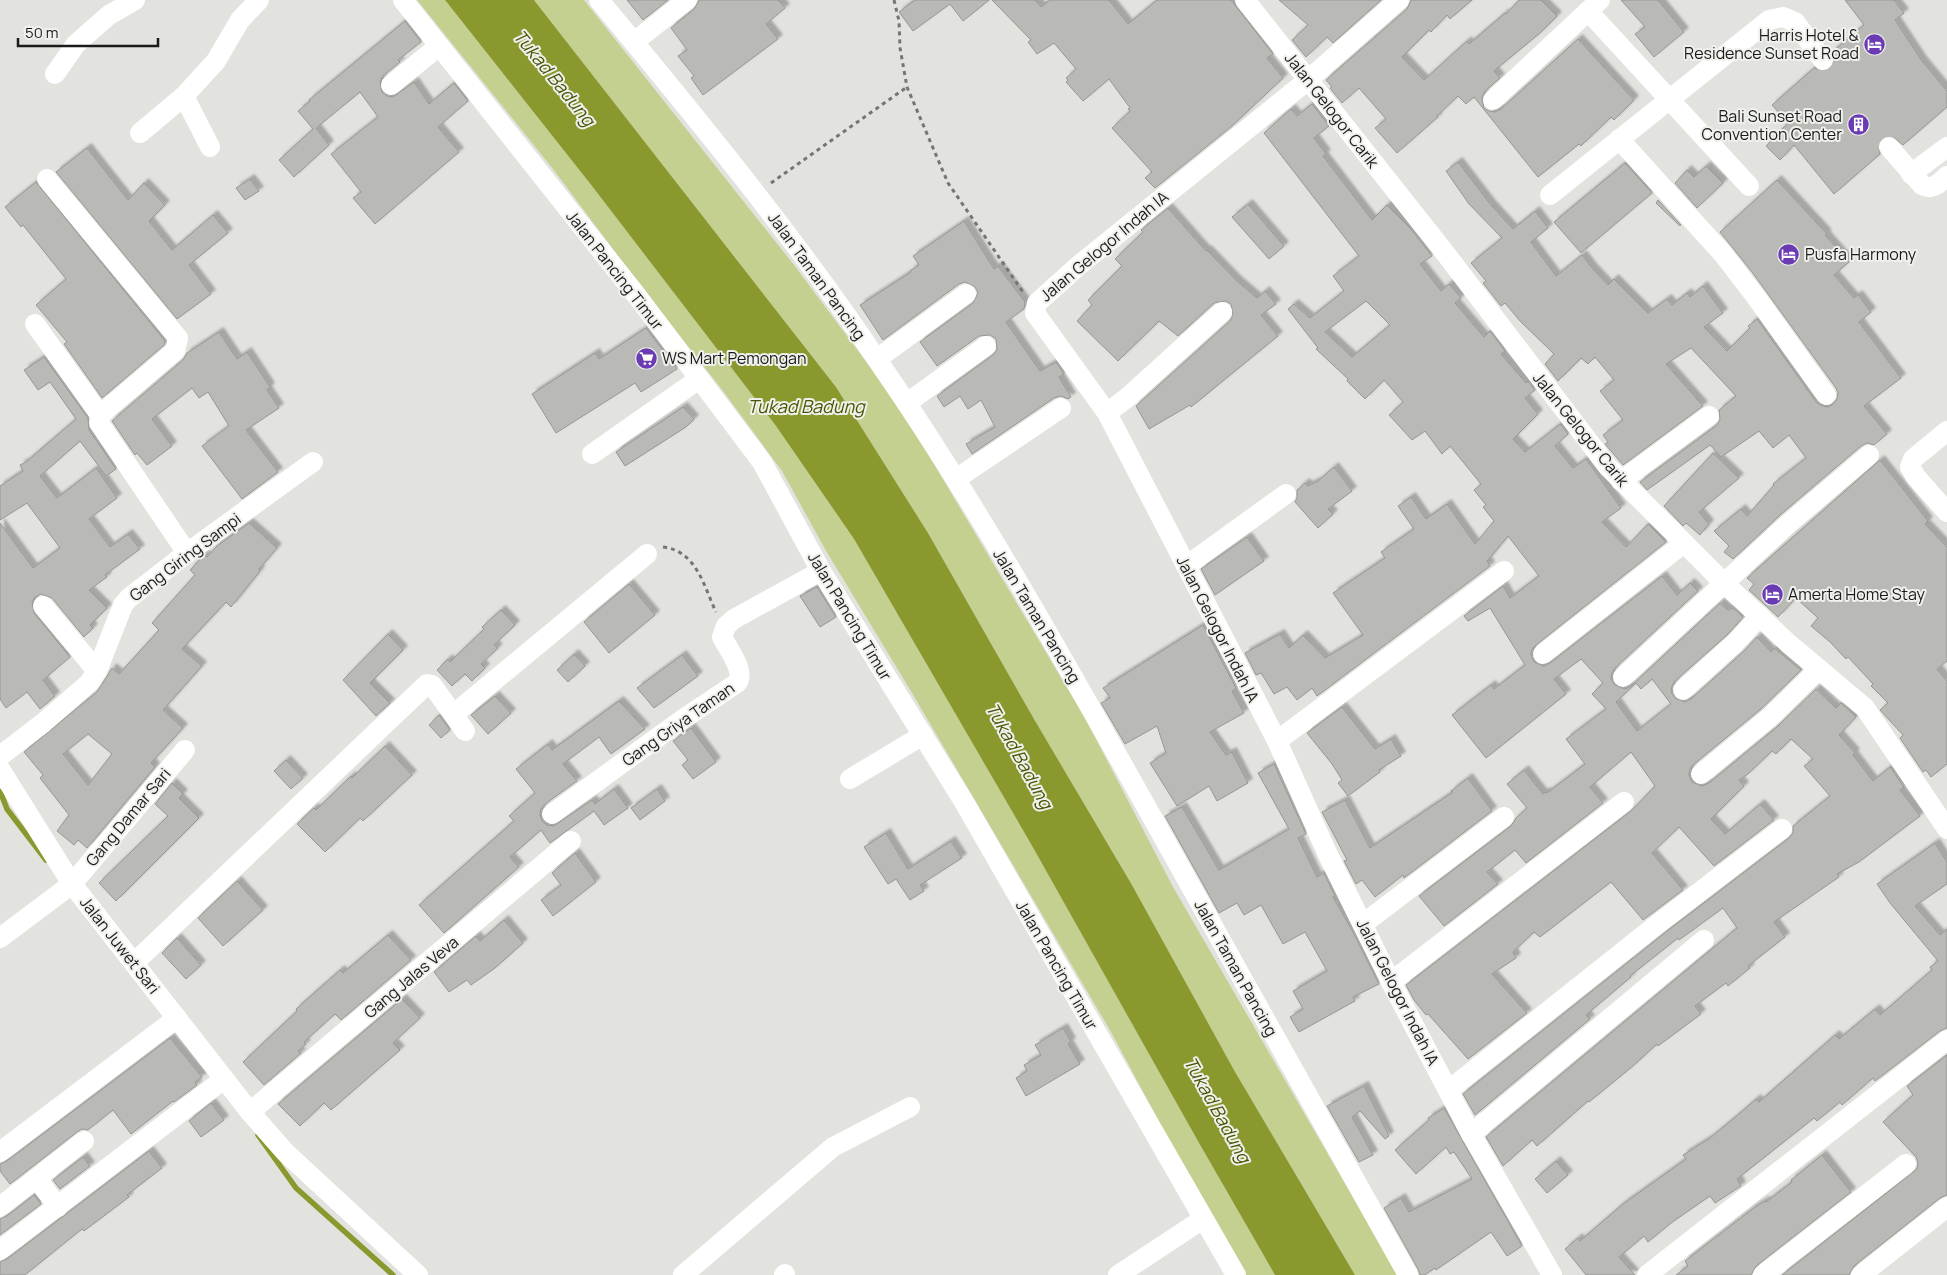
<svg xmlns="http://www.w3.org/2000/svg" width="1947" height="1275" viewBox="0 0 1947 1275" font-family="Manrope,sans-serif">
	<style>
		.green { fill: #c4d090 }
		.water { fill: #8a982e }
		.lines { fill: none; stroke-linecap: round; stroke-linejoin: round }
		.stream { stroke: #8a982e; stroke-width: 5.5 }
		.building { fill: #b9bab5; stroke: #969793; fill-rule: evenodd; filter: url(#shadow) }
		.minor-tunnel { stroke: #babbb8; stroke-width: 20; stroke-dasharray: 20 10; stroke-linecap: butt }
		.path { stroke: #757673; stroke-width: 3; stroke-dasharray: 4 4; stroke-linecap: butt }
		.minor { stroke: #fff; stroke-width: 20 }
		.labels { text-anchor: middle; stroke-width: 4; stroke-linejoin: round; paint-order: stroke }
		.poi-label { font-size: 16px; fill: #1b1b1a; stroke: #eff1ec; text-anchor: start }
		.street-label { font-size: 16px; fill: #1b1b1a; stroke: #eff1ec }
		.water-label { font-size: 18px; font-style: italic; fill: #4b5404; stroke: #eff1ec }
	</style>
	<defs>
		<filter id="shadow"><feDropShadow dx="4.5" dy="-4.5" stdDeviation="1" flood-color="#0004"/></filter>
	</defs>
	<rect width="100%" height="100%" fill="#e2e3df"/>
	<g class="green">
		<polygon points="417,0 445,0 592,186 776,426 854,539 1031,844 1199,1143 1275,1275 1245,1275 1198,1194 1111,1032 912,693 825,549 782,471 723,391 630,272 553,169"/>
		<polygon points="534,0 584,0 794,265 900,407 1085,718 1173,887 1398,1275 1355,1275 1234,1070 1132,885 1034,719 928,533 836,387"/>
	</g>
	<polygon class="water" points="445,0 534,0 836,387 928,533 1034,719 1132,885 1234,1070 1355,1275 1275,1275 1199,1143 1031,844 854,539 776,426 592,186"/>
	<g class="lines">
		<g class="stream">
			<polyline points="0,791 7,809 46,860"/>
			<polyline points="258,1135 296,1188 393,1275"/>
		</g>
	</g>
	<g class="building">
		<polygon points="627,0 668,0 643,20"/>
		<polygon points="699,0 778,0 785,8 766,24 778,39 703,95 691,78 694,76 678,56 687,50 671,28 694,9"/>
		<polygon points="915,0 989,0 963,21 950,4 913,31 899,12"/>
		<polygon points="992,0 1035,0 1041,7 1050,0 1109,0 1128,24 1157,0 1231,0 1273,54 1267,58 1283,78 1232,126 1155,188 1145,178 1152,172 1112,128 1130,111 1128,109 1130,108 1109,79 1083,101 1066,82 1068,80 1066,78 1076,69 1054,43 1037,54 1028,42 1031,40"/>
		<polygon points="1279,0 1381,0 1333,43 1327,37 1306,57 1292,40 1308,25"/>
		<polygon points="1411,0 1472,0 1450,19 1447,15 1431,32 1429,30 1402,57 1424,80 1467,41 1469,44 1505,13 1506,14 1519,0 1541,0 1557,16 1540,33 1494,71 1500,78 1485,91 1482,97 1484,108 1489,111 1495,112 1501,109 1578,39 1634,100 1614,120 1611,117 1581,146 1579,144 1538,177 1474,97 1466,104 1458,96 1437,116 1438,117 1397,153 1375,128 1386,119 1359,88 1342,103 1330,88 1332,87 1326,80 1407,9"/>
		<polygon points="1621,0 1658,0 1684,32 1654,57 1635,34 1645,27"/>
		<polygon points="1845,0 1894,0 1904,13 1895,20 1922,61 1947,91 1947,107 1903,145 1892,136 1882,138 1878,144 1880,154 1834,194 1794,145 1780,160 1766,146 1788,123 1772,105 1814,68 1824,72 1830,69 1835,59 1832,52 1864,25"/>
		<polygon points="405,21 421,42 398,60 400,62 383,76 380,81 382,92 387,96 393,97 414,82 429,104 454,83 468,101 438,127 459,152 375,224 353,198 361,192 331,154 378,117 360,92 316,128 329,145 294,177 279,160 313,129 298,111 310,101 309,100"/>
		<path d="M1312,104L1329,126L1314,138L1326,154L1323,156L1372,220L1387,205L1410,228L1432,256L1420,264L1441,291L1449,284L1461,298L1455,303L1484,337L1490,331L1505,351L1501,354L1526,383L1528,381L1535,390L1525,398L1538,414L1513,439L1525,452L1560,424L1568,434L1555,446L1573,468L1586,459L1621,508L1602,522L1626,547L1648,524L1666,542L1536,645L1532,649L1531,655L1534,662L1544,666L1550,663L1662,576L1677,595L1690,583L1698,591L1615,668L1612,673L1611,679L1615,685L1625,689L1631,686L1720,603L1728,610L1733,608L1743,617L1727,635L1675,681L1672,686L1671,692L1675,698L1685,702L1691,699L1743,652L1757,637L1771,652L1774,648L1801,670L1761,709L1693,765L1690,769L1689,775L1692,782L1702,786L1709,783L1777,727L1816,689L1836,708L1841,703L1856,717L1839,735L1855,753L1853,755L1873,781L1890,767L1904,787L1900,790L1920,816L1859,862L1837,874L1839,877L1774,922L1785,937L1748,966L1750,968L1728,986L1726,983L1695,1006L1701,1014L1658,1046L1657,1044L1633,1066L1589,1102L1588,1101L1537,1146L1532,1140L1503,1166L1486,1137L1737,928L1723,908L1679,940L1678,938L1630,976L1631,977L1586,1015L1590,1019L1475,1115L1463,1094L1666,932L1789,838L1793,833V826L1830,796L1804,766L1813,759L1791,739L1776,754L1772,751L1748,774L1739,780L1744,786L1711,819L1725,834L1760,804L1774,820L1714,866L1679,827L1652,853L1683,890L1643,920L1611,882L1540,937L1534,932L1513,952L1516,958L1492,974L1527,1013L1468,1059L1428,1014L1426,1015L1414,1000L1406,985L1631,811L1655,786L1631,752L1590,787L1603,803L1526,863L1515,850L1487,872L1498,884L1444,926L1419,896L1511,826L1516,818L1527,808L1507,784L1524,770L1543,794L1546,792L1547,793L1585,764L1566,739L1606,709L1592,694L1603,683L1581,659L1554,679L1566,694L1486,758L1452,715L1491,685L1494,689L1525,665L1490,608L1468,621L1464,616L1503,586L1510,598L1539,576L1508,536L1487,561L1490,566L1317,696L1312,688L1297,700L1287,687L1274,694L1261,673L1256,675L1245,653L1280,634L1289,648L1303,635L1325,658L1363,635L1333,593L1385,558L1381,552L1414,529L1398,506L1411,497L1426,519L1447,504L1475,544L1494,521L1483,507L1486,505L1474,490L1481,484L1450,446L1442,454L1425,431L1412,440L1389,415L1403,402L1384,380L1365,399L1347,381L1348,379L1316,349L1318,348L1288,309L1294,304L1310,318L1344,291L1333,276L1359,256L1264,133L1291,109L1297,116ZM1366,301L1390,325L1352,357L1325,332ZM1652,679L1671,704L1637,731L1616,702L1636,683L1641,689Z"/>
		<polygon points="87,148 128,200 144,183 165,205 149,221 172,250 213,215 228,233 189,265 211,294 177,319 56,172"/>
		<polygon points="1458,162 1491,205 1513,229 1535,211 1548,228 1531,242 1556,276 1582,255 1593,269 1608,285 1614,279 1648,313 1667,299 1672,305 1687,293 1690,297 1703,286 1723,313 1704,327 1727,351 1750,328 1748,326 1757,319 1816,402 1822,406 1828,407 1833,404 1837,399 1838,393 1836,388 1752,272 1720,232 1777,180 1827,234 1825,235 1849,262 1834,275 1854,298 1858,295 1871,312 1859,322 1901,378 1864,406 1887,434 1874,445 1867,443 1861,446 1780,515 1733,559 1724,552 1729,546 1714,531 1741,509 1747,516 1774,485 1773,484 1806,458 1789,435 1773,448 1759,431 1721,457 1710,445 1647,490 1640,482 1716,426 1720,420 1719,410 1736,396 1691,348 1666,364 1703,406 1623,465 1605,444 1608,442 1603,435 1623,420 1600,391 1614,380 1595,357 1588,364 1581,358 1558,381 1545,364 1554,354 1520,321 1505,303 1501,306 1483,283 1486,281 1471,263 1502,238 1469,204 1446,171"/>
		<polygon points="1625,163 1652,193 1581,253 1554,222"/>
		<polygon points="1706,166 1723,183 1697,208 1675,183 1687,170 1694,177"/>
		<polygon points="250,179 259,191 245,200 236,188"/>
		<polygon points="36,182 165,341 164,345 102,398 64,344 67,342 36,305 66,279 23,225 21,227 5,207"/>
		<polygon points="1658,200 1681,225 1680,226 1656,203"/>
		<polygon points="1248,204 1284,246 1269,259 1232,217"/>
		<polygon points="1168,208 1206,251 1207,250 1237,281 1257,298 1265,291 1276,304 1261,315 1278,336 1191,407 1190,405 1149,429 1136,406 1230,321 1233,315 1231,304 1225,301 1214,303 1178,336 1159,321 1118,361 1077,321 1092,305 1088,300 1122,266 1115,259 1143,232 1141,230"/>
		<polygon points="964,221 994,269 998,266 1025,302 1024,309 1006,322 1040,371 1056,362 1064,374 1059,377 1071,397 1068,399 1061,396 1054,398 972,454 966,444 995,427 981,400 968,409 960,396 944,407 937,396 993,355 997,350 996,339 990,335 979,336 937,366 920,342 973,303 978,293 975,287 965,282 959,284 883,340 860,305 911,272 910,271 919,265 913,256"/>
		<polygon points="646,328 677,369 641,392 635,383 556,433 532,394 595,353 599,359"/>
		<polygon points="219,332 237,359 247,352 270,387 267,390 279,408 246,430 278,472 242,499 202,446 229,426 208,392 199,398 192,388 152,419 172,446 147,465 137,453 135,455 112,421 183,360 187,353"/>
		<polygon points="44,357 88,418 89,430 116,469 106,476 80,441 40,476 57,498 96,468 117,498 89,519 110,547 128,534 140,549 105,575 107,577 89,590 107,608 90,625 93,628 84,637 52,598 41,594 35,597 32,602 34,613 70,657 43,680 55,696 40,709 27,692 6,708 0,699 0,523 33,568 60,548 27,503 0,520 0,486 23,471 20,465 26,462 76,419 50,382 38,390 24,370"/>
		<polygon points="683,407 694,419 686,427 625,466 616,452"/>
		<polygon points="1713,453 1739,478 1699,512 1709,524 1700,535 1686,523 1683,526 1664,506"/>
		<polygon points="1880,460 1928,521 1925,524 1947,547 1947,661 1937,669 1947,681 1947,764 1931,777 1926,770 1923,772 1900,738 1903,735 1880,710 1888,703 1871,686 1873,684 1848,657 1846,659 1830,642 1811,626 1818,618 1796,598 1778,617 1749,590 1754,584 1747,578"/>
		<polygon points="1334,467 1352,491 1328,509 1333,514 1318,528 1295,502 1297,498 1297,490 1305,483 1308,486 1318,481"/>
		<path d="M249,523L277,548L259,569L260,571L231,607L226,602L182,649L202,666L163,710L183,728L151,763L155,767L87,848L78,840L74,845L57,831L69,815L40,778L43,775L24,752L97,692L112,668L119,674L159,630L152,623L195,575L190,570L201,558L205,555L207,557L217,546ZM88,734L112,754L88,785L63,754Z"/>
		<polygon points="1247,537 1264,561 1215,595 1201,569"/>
		<polygon points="629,584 655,615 609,653 584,622"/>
		<polygon points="817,587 836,617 820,627 800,596"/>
		<polygon points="501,610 515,625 494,645 498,648 481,664 485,668 472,681 465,674 452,686 437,670 448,659 450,662 484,629 482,627"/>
		<polygon points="1203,625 1236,688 1232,691 1244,713 1210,732 1226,755 1232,752 1248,783 1217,801 1209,786 1177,806 1150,763 1166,753 1157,726 1125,744 1101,703 1110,698 1103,688"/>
		<polygon points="388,634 403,650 370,683 390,703 376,716 343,680"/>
		<polygon points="574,654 585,666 568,682 557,670"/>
		<polygon points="682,655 698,676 654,708 637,688"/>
		<polygon points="495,696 511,713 488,734 471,715"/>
		<polygon points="619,701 645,729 611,754 599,737 563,764 577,781 545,804 541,809 540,815 542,821 547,825 554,826 592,800 595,804 614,789 628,808 604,825 594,811 550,843 541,830 510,857 519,867 444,933 419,905 514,821 509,816 535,793 516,769 548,744 552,750"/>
		<polygon points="1342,707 1375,749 1391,739 1401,756 1379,770 1380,772 1348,796 1338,783 1342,780 1332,764 1307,733"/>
		<polygon points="439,715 450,730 441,738 429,725"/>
		<polygon points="691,728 716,762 693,779 682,765 688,760 673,741"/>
		<polygon points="385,746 412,775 363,821 360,818 325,852 297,824 314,808 316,810 351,776 352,778"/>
		<polygon points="286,760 303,778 291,789 274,771"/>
		<polygon points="1274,764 1306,834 1298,838 1317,877 1324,873 1335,896 1333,897 1352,930 1379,984 1353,997 1355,1001 1299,1032 1290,1017 1303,1009 1293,991 1327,971 1305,932 1283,944 1261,905 1244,915 1237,903 1219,913 1165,816 1182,807 1219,870 1289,829 1258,773"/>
		<polygon points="1468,778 1492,811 1404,878 1403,875 1375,897 1362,880 1356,884 1344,861 1347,860 1322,812 1345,800 1370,848 1453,792 1451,791"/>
		<polygon points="172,783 183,794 179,798 199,818 116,901 99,883 168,816 155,804"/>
		<polygon points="657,789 665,801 640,820 631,808"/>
		<polygon points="886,833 908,869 951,841 962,858 920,885 924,891 910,900 896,879 888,884 864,847"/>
		<polygon points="1935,843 1947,862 1947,884 1915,906 1940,935 1947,929 1947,1028 1940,1031 1875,1081 1873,1078 1842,1105 1840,1102 1817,1121 1814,1118 1737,1179 1741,1186 1715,1203 1710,1196 1671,1223 1648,1242 1644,1236 1619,1257 1635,1275 1586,1275 1565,1249 1578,1238 1580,1241 1623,1204 1686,1159 1683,1155 1710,1138 1739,1114 1756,1099 1759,1102 1835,1035 1839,1039 1875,1009 1880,1015 1932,970 1930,967 1938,961 1890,903 1877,884"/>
		<polygon points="575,853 596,882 553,916 541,900 561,885 552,873"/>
		<polygon points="237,881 263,910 223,946 198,918"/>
		<polygon points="504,920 523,943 495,968 471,985 467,980 449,992 434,972 476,936 480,941"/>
		<polygon points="388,935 411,960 341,1020 335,1014 304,1042 306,1044 298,1051 301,1053 264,1085 243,1062 297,1011 296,1009 340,970 343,973"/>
		<polygon points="177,938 201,965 186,979 162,953"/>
		<polygon points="402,999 420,1018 393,1043 400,1050 331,1110 324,1103 300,1126 278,1104"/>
		<polygon points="1063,1028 1071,1042 1068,1044 1080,1064 1026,1096 1016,1078 1027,1071 1024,1065 1041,1055 1035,1045"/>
		<polygon points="170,1038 202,1077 195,1082 197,1085 174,1102 173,1101 131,1134 113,1110 88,1130 82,1129 77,1132 10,1184 0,1171 0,1164 7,1161"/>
		<polygon points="1947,1055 1947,1195 1940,1198 1854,1266 1849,1275 1782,1275 1917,1169 1918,1163 1916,1157 1883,1122 1913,1095 1907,1086"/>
		<polygon points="1364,1086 1389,1136 1385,1139 1360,1111 1352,1117 1373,1155 1359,1162 1327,1106"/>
		<polygon points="211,1103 224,1120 201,1137 189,1121"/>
		<polygon points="1444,1108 1522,1246 1507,1256 1491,1232 1436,1270 1435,1268 1425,1275 1420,1275 1418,1269 1384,1208 1401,1198 1409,1212 1472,1179 1454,1152 1450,1154 1446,1147 1416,1174 1395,1150 1429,1120 1428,1118"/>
		<polygon points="149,1151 162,1168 127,1195 129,1197 84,1231 82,1229 25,1275 0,1275 0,1262 7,1259"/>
		<polygon points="1822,1155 1851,1192 1756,1266 1751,1275 1676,1275 1688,1266 1685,1261 1755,1207 1765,1201 1766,1202 1792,1182 1791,1180"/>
		<polygon points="83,1157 90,1166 60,1189 53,1180"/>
		<polygon points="1556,1161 1568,1175 1547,1193 1535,1179"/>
		<polygon points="34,1195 41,1204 0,1235 0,1219 7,1216"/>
	</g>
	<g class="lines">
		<polyline class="minor-tunnel" points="1823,60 1889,147"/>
		<g class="path">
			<polyline points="894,0 899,21 900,48 907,87 948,183 1023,292"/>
			<polyline points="771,183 907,87"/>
			<path d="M663,547C697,551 704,587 716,612"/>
		</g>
		<g class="minor">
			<polyline points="403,0 637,296 762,462 821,571 964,802 1236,1275"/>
			<path d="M599,0C696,117 793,235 878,361C979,507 1065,662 1152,817C1237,970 1323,1122 1408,1275"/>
			<polyline points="1245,0 1449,258 1608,467 1725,584 1789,644 1865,708 1947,829"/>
			<polyline points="1399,0 1308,80 1078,266 1037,303 1035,313 1107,413 1277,741 1329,857 1391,982 1471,1134 1552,1275"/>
			<polyline points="1588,11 1749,186"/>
			<polyline points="634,42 687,0"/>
			<polyline points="55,74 76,44 109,15 135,0"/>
			<polyline points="391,85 439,46"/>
			<polyline points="1493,100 1600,0"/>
			<polyline points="140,133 184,96"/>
			<polyline points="1619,139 1723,254 1756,297 1826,395"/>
			<polyline points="210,147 184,96 216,61 240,20 259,0"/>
			<path d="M1889,147L1922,185C1933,191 1939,183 1947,176"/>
			<polyline points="1911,174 1947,147"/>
			<polyline points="47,179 178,338 175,351 100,415 99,423 187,553"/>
			<polyline points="1550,195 1769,20 1783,17 1795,22 1823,60"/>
			<polyline points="35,324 100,415"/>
			<polyline points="877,359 966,294"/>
			<polyline points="907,403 986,346"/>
			<polyline points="1107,413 1128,397 1222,312"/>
			<polyline points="1947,431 1913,459 1910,467 1916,477 1947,512"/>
			<polyline points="592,454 699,379"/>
			<polyline points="956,479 1061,408"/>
			<polyline points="1621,481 1709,416"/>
			<polyline points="1186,566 1286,494"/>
			<polyline points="43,606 97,671"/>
			<polyline points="1543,654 1684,543"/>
			<polyline points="1623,677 1788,524 1869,455"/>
			<polyline points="1683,690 1735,643 1760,616"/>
			<polyline points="454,714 647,554"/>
			<polyline points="1277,741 1504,571"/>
			<polyline points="0,756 43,723 89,683 97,671 123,605 129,598 187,553 313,462"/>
			<polyline points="0,769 72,884 250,1112 285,1152 418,1275"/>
			<polyline points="1701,774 1769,718 1819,669"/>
			<polyline points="850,779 923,735"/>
			<path d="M552,814L683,719L737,683C746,671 728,649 722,637L726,626L734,619L821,571"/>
			<polyline points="1363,924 1504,817"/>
			<polyline points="0,938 72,884 185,750"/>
			<polyline points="134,963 427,684 432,685 465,731"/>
			<polyline points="1391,982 1624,802"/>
			<polyline points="1449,1090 1659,923 1782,829"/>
			<polyline points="250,1112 571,841"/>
			<polyline points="1471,1134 1704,940"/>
			<polyline points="0,1152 177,1018"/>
			<polyline points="37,1179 58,1207"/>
			<polyline points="0,1207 84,1141"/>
			<polyline points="0,1250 224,1079"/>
			<polyline points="683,1275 833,1147 910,1107"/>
			<polyline points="784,1275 785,1274"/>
			<polyline points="1118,1275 1203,1219"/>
			<polyline points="1647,1275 1947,1040"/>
			<polyline points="1763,1275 1906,1164"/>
			<polyline points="1861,1275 1947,1207"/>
		</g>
	</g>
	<defs>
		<symbol id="hotel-disc" viewBox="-11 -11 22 22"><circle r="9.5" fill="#6a3bb3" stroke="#eff1ec"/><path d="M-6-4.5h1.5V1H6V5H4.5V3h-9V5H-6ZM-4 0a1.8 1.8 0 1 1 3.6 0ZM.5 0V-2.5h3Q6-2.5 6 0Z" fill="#fff"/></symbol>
		<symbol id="building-disc" viewBox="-11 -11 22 22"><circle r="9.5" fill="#6a3bb3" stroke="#eff1ec"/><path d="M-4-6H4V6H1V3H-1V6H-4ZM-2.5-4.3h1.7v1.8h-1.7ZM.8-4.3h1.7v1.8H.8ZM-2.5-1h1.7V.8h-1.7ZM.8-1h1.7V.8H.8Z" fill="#fff"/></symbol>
		<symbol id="supermarket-disc" viewBox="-11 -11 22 22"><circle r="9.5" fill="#6a3bb3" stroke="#eff1ec"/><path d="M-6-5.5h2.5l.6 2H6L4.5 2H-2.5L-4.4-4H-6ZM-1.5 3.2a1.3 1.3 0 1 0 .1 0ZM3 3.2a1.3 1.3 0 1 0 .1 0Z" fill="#fff"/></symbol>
	</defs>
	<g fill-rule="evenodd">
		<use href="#hotel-disc" x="1862" y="32" width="25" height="25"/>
		<use href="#building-disc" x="1846" y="112" width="25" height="25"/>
		<use href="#hotel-disc" x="1776" y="242" width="25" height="25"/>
		<use href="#supermarket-disc" x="634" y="346" width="25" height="25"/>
		<use href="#hotel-disc" x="1760" y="582" width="25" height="25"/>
	</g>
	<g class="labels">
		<g class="poi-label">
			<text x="1859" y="41" text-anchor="end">Harris Hotel &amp;<tspan x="1859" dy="18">Residence Sunset Road</tspan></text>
			<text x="1842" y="122" text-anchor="end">Bali Sunset Road<tspan x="1842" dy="18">Convention Center</tspan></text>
			<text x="1805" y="260">Pusfa Harmony</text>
			<text x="662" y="364">WS Mart Pemongan</text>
			<text x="1788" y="600">Amerta Home Stay</text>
		</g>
		<g class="street-label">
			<text transform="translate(1332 110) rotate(52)" y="6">Jalan Gelogor Carik</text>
			<text transform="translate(1104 246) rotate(-40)" y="6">Jalan Gelogor Indah IA</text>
			<text transform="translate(615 270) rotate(52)" y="6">Jalan Pancing Timur</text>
			<text transform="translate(817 276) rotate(54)" y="6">Jalan Taman Pancing</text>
			<text transform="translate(1581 429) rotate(51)" y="6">Jalan Gelogor Carik</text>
			<text transform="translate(185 557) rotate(-37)" y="6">Gang Giring Sampi</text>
			<text transform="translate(850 616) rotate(59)" y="6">Jalan Pancing Timur</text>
			<text transform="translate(1037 616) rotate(59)" y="6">Jalan Taman Pancing</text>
			<text transform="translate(1218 629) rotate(63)" y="6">Jalan Gelogor Indah IA</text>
			<text transform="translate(678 724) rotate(-35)" y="6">Gang Griya Taman</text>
			<text transform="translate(128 817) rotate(-50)" y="6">Gang Damar Sari</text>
			<text transform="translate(120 945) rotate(52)" y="6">Jalan Juwet Sari</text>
			<text transform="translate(1057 965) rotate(60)" y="6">Jalan Pancing Timur</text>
			<text transform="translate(1236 968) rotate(61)" y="6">Jalan Taman Pancing</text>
			<text transform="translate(411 977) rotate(-40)" y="6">Gang Jalas Veva</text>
			<text transform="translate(1398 992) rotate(63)" y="6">Jalan Gelogor Indah IA</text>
		</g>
		<g class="water-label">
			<text transform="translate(554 78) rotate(51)" y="6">Tukad Badung</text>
			<text x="806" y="413">Tukad Badung</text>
			<text transform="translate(1019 756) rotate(61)" y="6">Tukad Badung</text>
			<text transform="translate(1217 1110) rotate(61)" y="6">Tukad Badung</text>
		</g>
	</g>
	<path d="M18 38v8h140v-8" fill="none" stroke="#1b1b1a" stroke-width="2.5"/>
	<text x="25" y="38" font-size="15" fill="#1b1b1a" stroke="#eff1ec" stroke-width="4" paint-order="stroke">50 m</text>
</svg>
